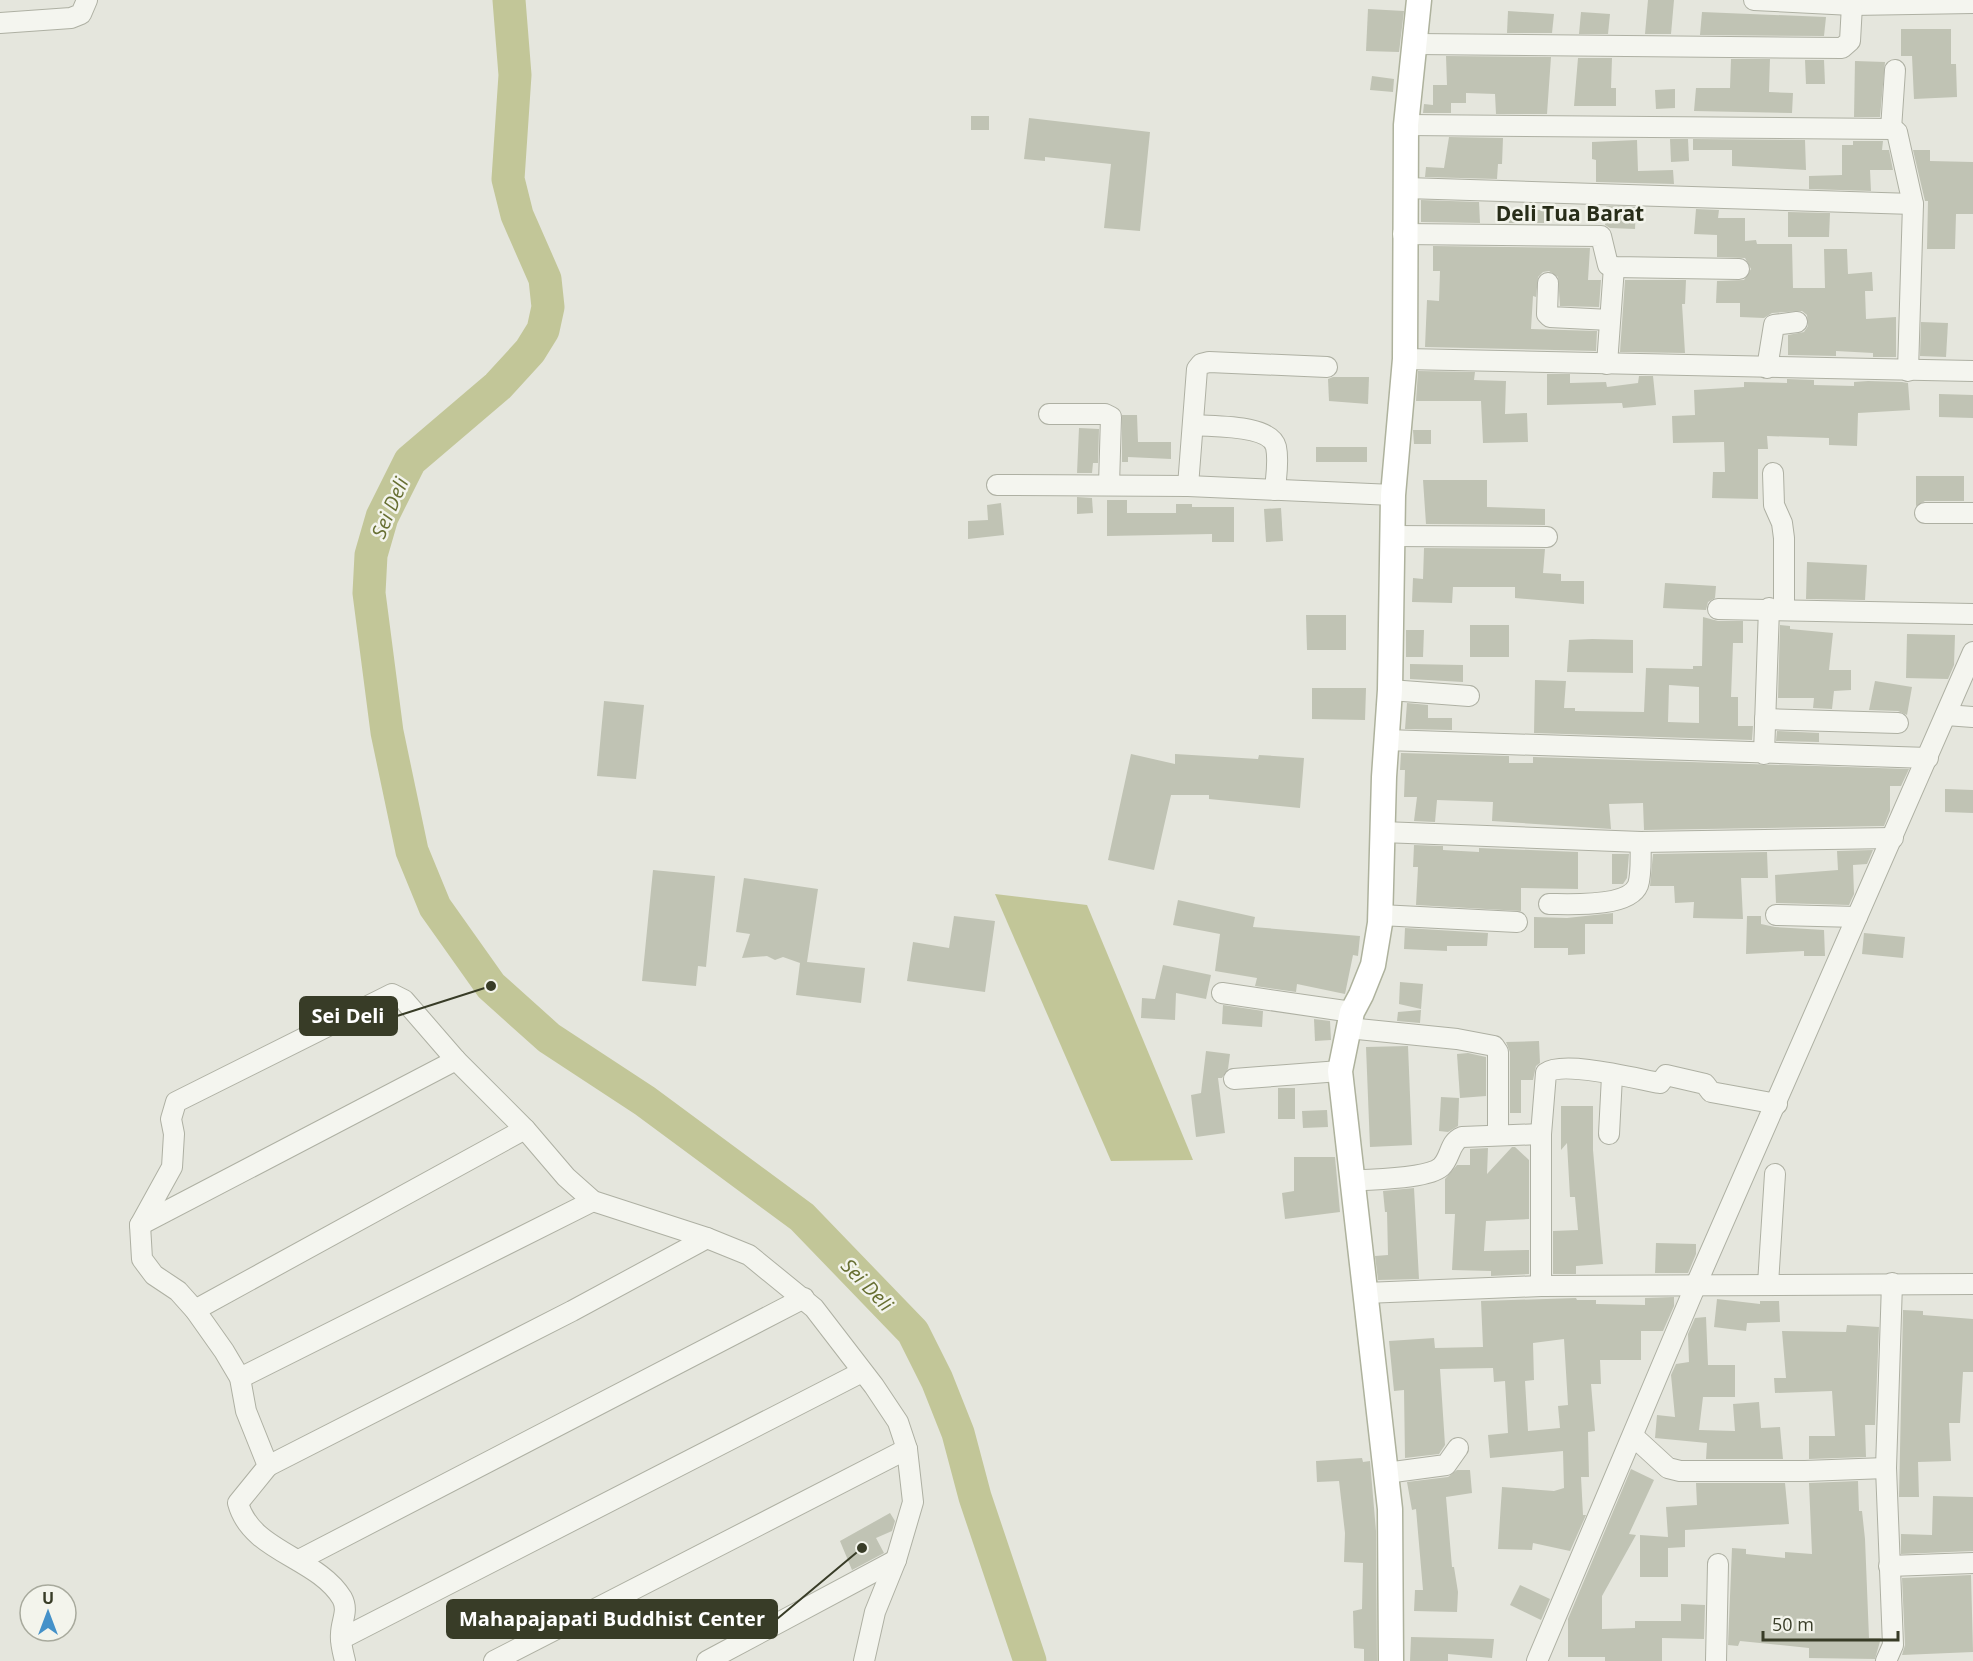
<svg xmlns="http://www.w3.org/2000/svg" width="1973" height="1661" viewBox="0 0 1973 1661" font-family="'Open Sans',sans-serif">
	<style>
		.water { fill: #c2c698 }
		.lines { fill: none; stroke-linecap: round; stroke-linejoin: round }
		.river { stroke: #c2c698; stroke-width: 33 }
		.building { fill: #c0c3b4; fill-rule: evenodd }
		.minor-casing { stroke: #aeb0a3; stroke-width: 22 }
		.major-casing { stroke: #aeb29d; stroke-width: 27 }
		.minor { stroke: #f4f5ef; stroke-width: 20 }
		.major { stroke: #fff; stroke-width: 24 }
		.labels { text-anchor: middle; stroke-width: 5; stroke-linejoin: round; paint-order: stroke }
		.water-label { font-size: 20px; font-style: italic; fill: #676f32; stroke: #f3f4ec }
		.quarter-label { font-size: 21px; font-weight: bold; fill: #282d19; stroke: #f3f4ec }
		.leader { fill: none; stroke: #383c27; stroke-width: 2 }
		.callout-dot { fill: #383c27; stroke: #f3f4ec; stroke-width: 2 }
		.callout { fill: #383c27; stroke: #383c27; stroke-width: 2 }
		.callout-label { font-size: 20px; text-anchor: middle; font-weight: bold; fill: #fff }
	</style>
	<rect width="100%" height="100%" fill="#e5e6dd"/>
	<polygon class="water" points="995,894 1087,905 1193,1160 1111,1161"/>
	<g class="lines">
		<polyline class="river" points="509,0 515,75 508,179 517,215 545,279 548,307 543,330 530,351 498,386 410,461 382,517 371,555 369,593 387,732 412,851 435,907 491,986 549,1038 645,1101 802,1217 913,1332 937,1380 958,1433 975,1497 1030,1661"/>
	</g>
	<g class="building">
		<polygon points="1648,0 1674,0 1671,34 1645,34"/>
		<polygon points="1368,9 1404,11 1399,52 1366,51"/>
		<polygon points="1508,11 1554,14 1552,33 1507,33"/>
		<polygon points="1581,12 1610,14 1608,34 1579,34"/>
		<polygon points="1702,12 1826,17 1824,36 1700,35"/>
		<polygon points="1901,29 1951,29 1951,64 1956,64 1957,97 1914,99 1912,56 1901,56"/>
		<polygon points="1446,56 1551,57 1547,114 1496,114 1495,94 1466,93 1466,103 1451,103 1451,113 1423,113 1424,104 1433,105 1433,85 1447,85"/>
		<polygon points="1578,58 1612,58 1611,88 1616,88 1616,106 1574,106"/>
		<polygon points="1731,59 1770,59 1769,92 1793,93 1792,113 1694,111 1696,88 1730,88"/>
		<polygon points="1805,60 1824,60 1825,84 1806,84"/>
		<polygon points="1855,61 1885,62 1880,117 1854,117"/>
		<polygon points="1372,76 1394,79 1393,92 1370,90"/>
		<polygon points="1675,89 1675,108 1656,109 1655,90"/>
		<rect x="971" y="116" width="18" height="14"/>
		<polygon points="1029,118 1150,132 1140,231 1104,228 1111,164 1045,157 1045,161 1024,159"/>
		<polygon points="1449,137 1503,138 1502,164 1498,164 1497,179 1425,177 1426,167 1444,168"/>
		<polygon points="1670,139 1688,139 1689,161 1671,162"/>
		<polygon points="1693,139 1805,140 1806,170 1732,166 1732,150 1693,150"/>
		<polygon points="1637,140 1638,171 1673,170 1674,184 1596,182 1596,160 1592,159 1592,142"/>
		<polygon points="1853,141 1883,141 1882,150 1889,150 1893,170 1870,170 1871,191 1809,189 1809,176 1842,175 1842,145 1853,145"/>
		<polygon points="1913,150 1930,150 1930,161 1973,162 1973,214 1956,214 1955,249 1927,249 1928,201 1925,201"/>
		<polygon points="1421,200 1479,202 1480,223 1421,222"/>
		<polygon points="1606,206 1636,207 1635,229 1610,228 1605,225"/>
		<polygon points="1510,209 1544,210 1544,223 1509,223"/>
		<polygon points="1696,209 1719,210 1718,218 1745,218 1745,241 1756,240 1757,244 1792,244 1793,288 1825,288 1824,249 1847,249 1848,274 1872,272 1873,291 1865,291 1866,319 1896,317 1896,357 1873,357 1873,353 1836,351 1836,356 1788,355 1788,335 1804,332 1808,326 1807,315 1802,311 1772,313 1764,318 1740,317 1740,303 1716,303 1717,281 1744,280 1751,269 1745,258 1717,257 1717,235 1694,234"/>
		<polygon points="1788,212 1830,213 1829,237 1788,237"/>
		<polygon points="1433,246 1590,248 1588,280 1601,280 1599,307 1560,306 1558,277 1549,271 1543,272 1538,277 1536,297 1533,296 1531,329 1597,331 1596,351 1425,347 1427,300 1439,301 1440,271 1433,271"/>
		<polygon points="1625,280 1686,280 1685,304 1682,304 1685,353 1620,352"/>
		<polygon points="1921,322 1948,323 1946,357 1920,356"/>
		<polygon points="1418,371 1475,372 1474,380 1506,381 1505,414 1527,413 1528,442 1483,443 1481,401 1416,401"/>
		<polygon points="1547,374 1570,374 1570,383 1606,382 1607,387 1638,383 1639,376 1653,376 1656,405 1623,408 1622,403 1547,405"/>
		<polygon points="1333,377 1369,377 1368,404 1329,401 1328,379"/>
		<polygon points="1787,379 1814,380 1814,385 1854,386 1854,382 1868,381 1902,382 1908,383 1910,410 1858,413 1857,446 1829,445 1829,438 1767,436 1768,449 1758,449 1758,499 1712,498 1713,472 1725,472 1724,442 1673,443 1672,416 1695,415 1694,390 1744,387 1744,382 1787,383"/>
		<polygon points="1939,394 1973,395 1973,418 1939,417"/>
		<polygon points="1122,415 1137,415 1138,442 1171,442 1171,459 1128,457 1128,462 1122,462"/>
		<polygon points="1079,428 1099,429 1098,463 1093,463 1092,473 1077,473"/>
		<polygon points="1413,430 1431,430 1431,444 1414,444"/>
		<rect x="1316" y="447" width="51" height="15"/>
		<polygon points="1916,476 1964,476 1964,501 1925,501 1916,506"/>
		<polygon points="1423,480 1487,480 1487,507 1545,509 1545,525 1426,524"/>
		<polygon points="1077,497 1092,498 1093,513 1077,514"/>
		<polygon points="1107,500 1127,500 1127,513 1176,513 1176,504 1192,504 1192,507 1234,507 1234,542 1212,542 1212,534 1107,536"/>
		<polygon points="1001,503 1004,535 968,539 968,521 988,520 987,505"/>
		<polygon points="1281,508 1283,541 1266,542 1264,509"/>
		<polygon points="1424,548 1545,549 1543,573 1561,574 1561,581 1584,581 1584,604 1515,598 1515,587 1453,587 1452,603 1412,602 1413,578 1423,579"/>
		<polygon points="1807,562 1867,565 1865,600 1806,599"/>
		<polygon points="1665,583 1716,586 1715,598 1708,602 1706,610 1663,608"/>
		<polygon points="1306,615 1346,615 1346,650 1307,650"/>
		<path d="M1703,617L1718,621H1743V643H1733L1731,697H1738V726H1753L1752,740L1534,733L1535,680L1566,681L1564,708H1575V711L1644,712L1646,668L1693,669V666H1702ZM1669,685L1699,687V723L1668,722Z"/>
		<rect x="1470" y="625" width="39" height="32"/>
		<polygon points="1780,625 1790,626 1790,629 1833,633 1829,670 1851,670 1851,690 1834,691 1832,709 1813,708 1814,698 1778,698"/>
		<polygon points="1406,630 1424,630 1423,657 1406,657"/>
		<polygon points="1907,634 1955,635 1954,665 1948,679 1906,678"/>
		<polygon points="1592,639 1633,640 1633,673 1567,672 1569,640"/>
		<polygon points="1410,664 1463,665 1463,682 1410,679"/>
		<polygon points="1875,681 1912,687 1907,715 1898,711 1869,710"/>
		<polygon points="1312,688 1366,688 1365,720 1312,719"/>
		<polygon points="604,701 644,705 636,779 597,776"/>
		<polygon points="1407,703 1428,705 1428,718 1452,718 1452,730 1405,729"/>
		<polygon points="1777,731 1819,733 1819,742 1776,741"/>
		<polygon points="1401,753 1509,756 1509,763 1533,763 1533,757 1909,769 1901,786 1890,786 1890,811 1884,826 1644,830 1643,803 1609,804 1611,829 1492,821 1493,802 1437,800 1435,822 1414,821 1417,797 1404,797 1405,770 1400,770"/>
		<polygon points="1131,754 1175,764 1175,754 1258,759 1259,755 1304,758 1300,808 1209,799 1209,795 1171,795 1154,870 1108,860"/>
		<polygon points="1945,789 1973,790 1973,813 1945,812"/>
		<polygon points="1414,845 1443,846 1443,850 1479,852 1479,848 1578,852 1578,889 1521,888 1521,911 1416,905 1418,867 1413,867"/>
		<polygon points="1873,850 1867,864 1853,865 1854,894 1849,905 1776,903 1775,875 1838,870 1837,851"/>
		<polygon points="1767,852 1768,878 1741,878 1743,919 1693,918 1694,902 1675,903 1674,886 1650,886 1653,854"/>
		<polygon points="1612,854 1629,854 1627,878 1623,884 1612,884"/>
		<polygon points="653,870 715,876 706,967 698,966 696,986 642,981"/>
		<polygon points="744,878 818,889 807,962 865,968 861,1003 796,995 800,963 783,957 775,960 767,956 742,958 750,934 736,932"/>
		<polygon points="1178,900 1255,917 1253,927 1360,936 1358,956 1353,955 1345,994 1297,984 1296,992 1255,986 1257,978 1215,971 1220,934 1173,925"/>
		<polygon points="1613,913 1613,924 1585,924 1585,954 1568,955 1568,948 1534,948 1534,917 1567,918"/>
		<polygon points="954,916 995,921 985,992 907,981 913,942 949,948"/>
		<polygon points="1747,916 1761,916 1761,924 1775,927 1824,930 1825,956 1804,956 1804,951 1746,954"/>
		<polygon points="1405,928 1488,933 1487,946 1447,946 1447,951 1404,949"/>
		<polygon points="1864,933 1905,937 1903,958 1862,954"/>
		<polygon points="1163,965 1211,975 1206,999 1176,993 1175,1020 1141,1018 1142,998 1155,999"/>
		<polygon points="1400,982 1423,984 1421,1009 1399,1004"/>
		<polygon points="1223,1005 1263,1011 1262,1027 1222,1024"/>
		<polygon points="1421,1010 1420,1023 1397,1021 1398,1012"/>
		<polygon points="1314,1019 1330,1021 1331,1040 1315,1041"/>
		<polygon points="1539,1041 1540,1063 1536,1066 1533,1080 1521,1080 1521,1113 1510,1113 1510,1052 1506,1042"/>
		<polygon points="1408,1046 1412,1145 1370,1147 1366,1047"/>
		<polygon points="1206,1051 1230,1054 1228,1069 1222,1078 1218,1078 1225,1133 1196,1137 1191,1095 1201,1093"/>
		<polygon points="1468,1053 1486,1057 1486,1096 1460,1098 1457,1054"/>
		<rect x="1278" y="1088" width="17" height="31"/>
		<polygon points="1441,1097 1459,1098 1458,1126 1448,1132 1439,1131"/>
		<polygon points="1561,1106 1593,1106 1593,1150 1603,1264 1576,1266 1576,1274 1553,1274 1553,1231 1578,1230 1575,1197 1570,1197 1567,1143 1561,1150"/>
		<polygon points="1327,1110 1328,1127 1303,1128 1302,1111"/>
		<polygon points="1512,1147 1515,1147 1529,1160 1529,1219 1486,1221 1484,1251 1529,1250 1529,1274 1491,1276 1491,1271 1452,1270 1455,1214 1445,1214 1445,1179 1457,1165 1470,1165 1470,1149 1488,1148 1487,1174"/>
		<polygon points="1294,1157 1335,1157 1340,1212 1285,1219 1282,1193 1294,1191"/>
		<polygon points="1414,1188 1419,1279 1378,1280 1375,1256 1388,1255 1387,1212 1385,1212 1383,1191"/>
		<polygon points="1656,1243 1696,1244 1696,1254 1688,1273 1655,1273"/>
		<path d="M1674,1297V1306L1663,1331H1641V1360H1600L1601,1384H1591L1595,1431L1588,1432L1589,1477H1581L1583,1515H1586L1570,1551L1533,1543L1532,1550L1498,1549L1502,1487L1554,1491L1564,1488L1563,1451L1490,1458L1488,1435L1508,1433L1505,1381L1494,1382L1493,1368L1440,1369L1445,1445L1439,1454L1405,1458L1404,1390L1394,1391L1389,1341L1434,1338L1435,1348L1483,1347L1481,1301L1576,1298L1577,1300H1596V1304L1645,1305V1298ZM1564,1339L1568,1405L1558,1406L1560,1428L1528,1431L1525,1381L1534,1380L1533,1343Z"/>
		<polygon points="1717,1299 1760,1304 1760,1301 1779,1301 1780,1322 1747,1323 1746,1331 1714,1327"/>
		<polygon points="1903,1310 1923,1311 1923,1315 1973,1319 1973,1372 1963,1372 1960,1423 1949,1423 1951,1461 1918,1462 1919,1497 1899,1497"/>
		<polygon points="1706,1317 1708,1365 1735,1365 1735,1397 1703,1397 1699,1430 1735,1431 1733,1404 1759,1402 1761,1428 1780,1427 1783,1459 1706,1459 1707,1443 1655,1438 1657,1415 1675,1417 1671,1375 1676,1364 1689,1362 1688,1334 1695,1318"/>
		<polygon points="1847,1325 1879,1327 1875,1425 1865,1425 1866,1457 1809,1459 1809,1436 1835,1436 1832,1391 1775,1393 1774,1378 1786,1378 1782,1331 1846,1332"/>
		<polygon points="1362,1458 1363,1462 1370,1461 1376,1531 1377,1661 1364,1661 1364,1649 1354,1648 1353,1611 1362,1609 1363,1563 1344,1562 1345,1533 1339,1481 1317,1482 1316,1461"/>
		<polygon points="1631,1469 1654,1480 1629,1534 1636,1535 1602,1596 1602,1629 1635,1628 1635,1621 1681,1621 1681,1604 1705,1605 1704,1639 1662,1638 1662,1661 1605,1661 1605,1657 1568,1657 1568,1619"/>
		<polygon points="1457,1470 1470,1470 1472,1493 1446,1497 1452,1567 1454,1567 1458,1592 1457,1612 1414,1611 1415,1590 1423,1590 1416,1509 1412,1510 1407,1482 1448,1477"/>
		<polygon points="1858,1481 1859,1511 1862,1511 1865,1539 1869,1638 1881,1638 1875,1659 1809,1658 1809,1648 1740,1641 1738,1646 1728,1645 1732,1548 1746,1549 1746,1554 1785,1558 1785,1552 1812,1554 1809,1483"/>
		<polygon points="1696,1483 1785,1483 1789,1524 1685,1530 1685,1547 1668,1548 1668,1577 1640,1577 1640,1535 1668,1537 1666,1507 1697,1505"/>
		<polygon points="1933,1496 1973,1497 1973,1551 1901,1554 1901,1534 1932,1535"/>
		<polygon points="890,1513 895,1521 892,1531 876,1538 884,1553 852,1570 840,1541"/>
		<polygon points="1971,1575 1973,1652 1902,1655 1905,1645 1902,1578"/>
		<polygon points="1520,1585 1550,1599 1541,1620 1510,1605"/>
		<polygon points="1411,1637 1494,1639 1492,1658 1448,1654 1448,1661 1410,1661"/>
	</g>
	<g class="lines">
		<defs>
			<g id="minor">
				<polyline points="1754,0 1852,5 1973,3"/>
				<polyline points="0,23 71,18 81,14 87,0"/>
				<polyline points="1416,44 1842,48 1850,41 1852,5"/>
				<polyline points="1406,125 1893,129 1897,132 1913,204 1908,371"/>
				<polyline points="1891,129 1895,70"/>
				<polyline points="1406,188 1913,204"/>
				<polyline points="1403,234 1601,236 1608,265 1614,267 1739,269"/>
				<polyline points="1548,283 1547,314 1550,317 1610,320"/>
				<polyline points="1405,359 1973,371"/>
				<polyline points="1607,364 1614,267"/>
				<polyline points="1767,368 1774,325 1797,322"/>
				<polyline points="1049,414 1105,414 1111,417 1109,485"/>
				<path d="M1193,425C1214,427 1270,424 1276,447C1279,461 1276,476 1275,490"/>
				<polyline points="1773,473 1774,505 1782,523 1784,538 1784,608"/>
				<polyline points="997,485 1188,486 1393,495"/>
				<polyline points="1188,486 1197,369 1201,364 1209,362 1327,367"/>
				<polyline points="1925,513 1973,513"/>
				<polyline points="1392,536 1547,537"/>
				<polyline points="1718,609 1973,614"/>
				<polyline points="1390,690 1469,696"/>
				<polyline points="1946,715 1973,717"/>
				<polyline points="1765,719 1898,723"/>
				<polyline points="1386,740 1928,758"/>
				<polyline points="1764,754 1769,608"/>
				<polyline points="1382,832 1641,842 1893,838"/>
				<path d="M1549,904C1568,904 1629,908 1638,885C1642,873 1640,855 1641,842"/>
				<polyline points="1380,915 1517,922"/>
				<polyline points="1776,915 1857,917"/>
				<polyline points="1222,993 1352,1012"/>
				<polyline points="1348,1028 1457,1039 1494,1046 1498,1052 1498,1135"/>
				<polyline points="1234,1079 1340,1071"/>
				<polyline points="1609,1134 1612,1076"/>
				<path d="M1353,1181C1373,1179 1427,1179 1441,1167C1451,1158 1449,1142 1462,1137L1541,1134"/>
				<polyline points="140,1225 456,1060"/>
				<polyline points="1768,1284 1775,1174"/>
				<path d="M1541,1286V1134L1546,1073C1563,1060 1637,1079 1660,1083L1666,1075L1705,1084L1711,1092L1777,1104"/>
				<polyline points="1365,1293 1541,1286 1973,1284"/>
				<polyline points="195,1310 525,1129"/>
				<polyline points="240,1378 593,1201"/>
				<polyline points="1633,1436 1668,1468 1680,1471 1805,1471 1886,1468"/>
				<polyline points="268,1466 572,1311 707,1238"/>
				<polyline points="1386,1473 1446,1465 1458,1448"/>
				<polyline points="299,1560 804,1298"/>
				<polyline points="1889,1566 1973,1563"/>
				<polyline points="341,1639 862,1372"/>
				<path d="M345,1661C343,1652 340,1643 341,1634C341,1621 349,1611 342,1598C317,1557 251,1552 238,1503L268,1466L246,1411L240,1378L224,1351L195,1310L178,1291L154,1275L142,1259L140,1225L172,1167L174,1134L171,1119L176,1102L392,994L404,1000L456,1060L525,1129L566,1177L593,1201L707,1238L749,1255L814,1308L874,1386L898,1422L907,1449L913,1502L896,1560L875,1612L864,1661"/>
				<polyline points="494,1661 907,1449"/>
				<polyline points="707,1661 896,1560"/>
				<polyline points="1537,1661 1695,1287 1973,652"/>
				<polyline points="1716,1661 1718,1564"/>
				<polyline points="1886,1661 1893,1645 1886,1468 1892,1283"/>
			</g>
			<polyline id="major" points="1391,1661 1390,1509 1340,1071 1352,1012 1361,995 1373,965 1380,923 1384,777 1390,690 1393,495 1405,359 1406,125 1419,0"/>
		</defs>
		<use href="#minor" class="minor-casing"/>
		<use href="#major" class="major-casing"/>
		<use href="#minor" class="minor"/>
		<use href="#major" class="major"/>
	</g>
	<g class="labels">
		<g class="water-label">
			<text transform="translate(390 508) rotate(-67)" y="7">Sei Deli</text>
			<text transform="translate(867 1285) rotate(46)" y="7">Sei Deli</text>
		</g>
		<g class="quarter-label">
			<text x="1570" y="221">Deli Tua Barat</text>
		</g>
	</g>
	<path class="leader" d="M491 986L397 1016M862 1548L777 1619"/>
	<g class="callout-dot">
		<circle cx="491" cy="986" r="6"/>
		<circle cx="862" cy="1548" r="6"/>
	</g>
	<g class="callout">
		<rect x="300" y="997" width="97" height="38" rx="6"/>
		<rect x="447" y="1600" width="330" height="38" rx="6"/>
	</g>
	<g class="callout-label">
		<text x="348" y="1023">Sei Deli</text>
		<text x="612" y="1626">Mahapajapati Buddhist Center</text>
	</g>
	<g transform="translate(48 1613)"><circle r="28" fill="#f3f4ec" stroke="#a8aa9d" stroke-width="1.5"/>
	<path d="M0-4.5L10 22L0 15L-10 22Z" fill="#4491c9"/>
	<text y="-9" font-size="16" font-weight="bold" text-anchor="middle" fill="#383c27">U</text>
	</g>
	<path d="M1763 1631v9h135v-9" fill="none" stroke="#383c27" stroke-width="3"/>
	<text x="1772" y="1631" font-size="18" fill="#383c27" stroke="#f3f4ec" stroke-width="4.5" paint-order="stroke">50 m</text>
</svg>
